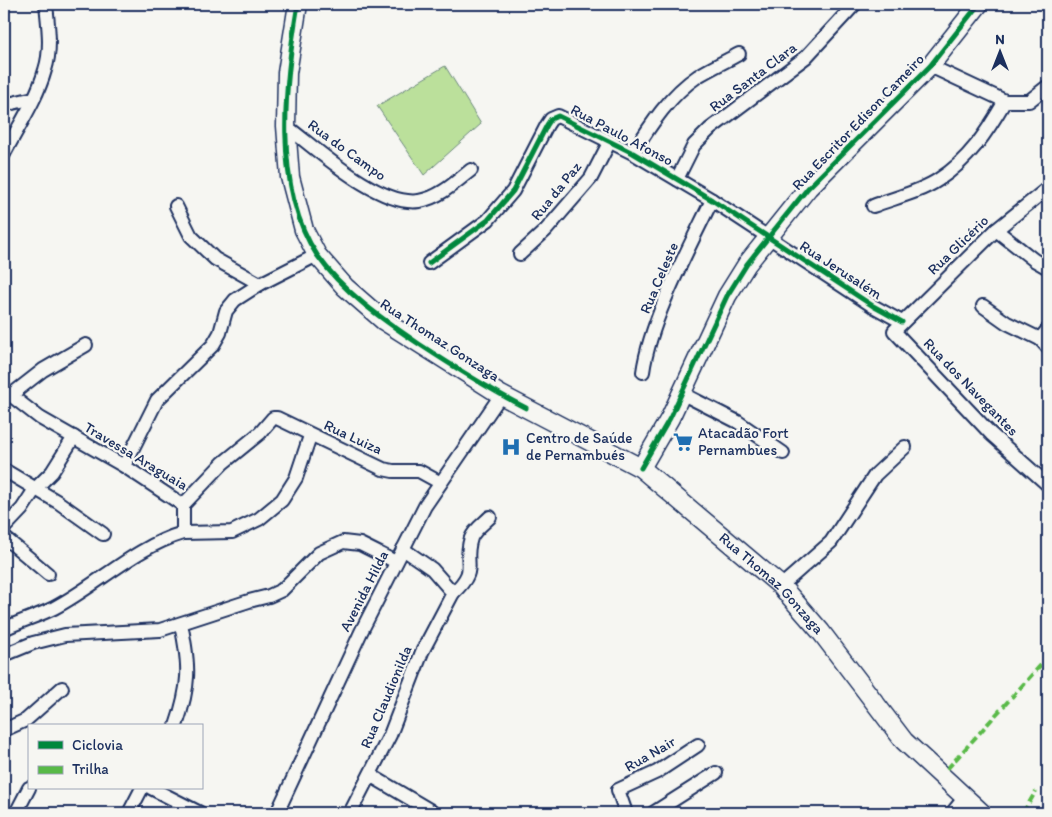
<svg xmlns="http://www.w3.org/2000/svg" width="1052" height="817" viewBox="0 0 1052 817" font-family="Itim,sans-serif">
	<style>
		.green { fill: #bbe09b; stroke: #6b887c }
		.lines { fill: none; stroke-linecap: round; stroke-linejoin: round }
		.street-casing { stroke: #1b2f5e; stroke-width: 16 }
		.secondary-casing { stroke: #1b2f5e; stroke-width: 21 }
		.street { stroke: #f6f6f2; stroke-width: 12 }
		.secondary { stroke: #f6f6f2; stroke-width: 18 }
		.quiet { stroke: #58b947; stroke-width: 4; stroke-dasharray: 8 4; stroke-linecap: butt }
		.cycleway-casing { stroke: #f6f6f2; stroke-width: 8 }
		.cycleway { stroke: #00873e; stroke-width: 5 }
		.labels { text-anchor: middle; stroke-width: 4.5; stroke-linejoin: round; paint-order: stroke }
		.street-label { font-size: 15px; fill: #1b2f5e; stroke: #f6f6f2 }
		.poi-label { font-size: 15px; fill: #1b2f5e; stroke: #f6f6f2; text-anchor: start }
	</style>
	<rect width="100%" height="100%" fill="#f6f6f2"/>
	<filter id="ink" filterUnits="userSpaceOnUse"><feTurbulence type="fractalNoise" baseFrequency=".02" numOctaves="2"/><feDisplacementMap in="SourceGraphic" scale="10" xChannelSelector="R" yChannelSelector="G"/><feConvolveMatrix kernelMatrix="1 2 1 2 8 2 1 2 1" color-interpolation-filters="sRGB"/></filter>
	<g filter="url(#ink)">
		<polygon class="green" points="445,66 481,124 424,175 377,106"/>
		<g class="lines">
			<defs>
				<g id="street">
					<polyline points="930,66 1005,101"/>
					<polyline points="4,105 34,98"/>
					<path d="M286,126C318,150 379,207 419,201C439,198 456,182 471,170"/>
					<path d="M633,153C651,124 670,95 698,76C711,68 726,61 739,54"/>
					<path d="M4,154C18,127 37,99 45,70C52,49 48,25 46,4"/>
					<polyline points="677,179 694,145 710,129 806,57 855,4"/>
					<polyline points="1048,188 996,230 894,331 991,434 1048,485"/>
					<polyline points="176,206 191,236 215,259 260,284"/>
					<path d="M873,206C894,198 920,192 938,180C969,160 987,132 1005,101H1029L1048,86"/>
					<polyline points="996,230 1034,260 1048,268"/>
					<polyline points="520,254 546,230 591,178 609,143"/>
					<polyline points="429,263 488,220 513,191 547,125 551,119 558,116 633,153 712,200 873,306 902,322"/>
					<polyline points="983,306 1007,323 1040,339 1048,348"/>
					<polyline points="1040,339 1048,329"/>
					<path d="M643,372C650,320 689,248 712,200"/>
					<polyline points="4,390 40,418 124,466 183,505"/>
					<polyline points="681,393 738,422 783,453"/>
					<polyline points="11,395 43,370 86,345"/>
					<polyline points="124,466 157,400 213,345 220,333 226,311 235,300 260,284 317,255"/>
					<polyline points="4,470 58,502 103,534"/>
					<polyline points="183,505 223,463 260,433 273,418 277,418 383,469 393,471 419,471 439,482"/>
					<polyline points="4,528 22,509 35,489 52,472 74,437"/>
					<polyline points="183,533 232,532 259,519 282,500 296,478 310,436"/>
					<polyline points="4,537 48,574"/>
					<polyline points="781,586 831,542 875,475 905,447"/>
					<path d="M453,593C480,568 462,565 471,538C474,530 484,523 490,517"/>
					<path d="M4,629C20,621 38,616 54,608C98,585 135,547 183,533V505"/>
					<polyline points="4,655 33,643 65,635 160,630 249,601 269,596 282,590 319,553 343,542 360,544 396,562"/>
					<path d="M176,726C190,685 190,667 181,624"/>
					<polyline points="4,730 26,720 62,688"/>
					<polyline points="370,775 431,811"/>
					<polyline points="151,788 200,813"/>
					<polyline points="16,813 29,788"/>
					<polyline points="129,813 142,788"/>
					<polyline points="277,813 361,632 425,506 501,395"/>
					<polyline points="350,813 390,735 422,652 453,593 432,569 403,549"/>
					<polyline points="626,813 618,790 657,772 698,745"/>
					<polyline points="653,813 716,773"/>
					<polyline points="952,813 965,797"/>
				</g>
				<g id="secondary">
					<path id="s1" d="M298,4L287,73L286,126L290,177L304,230L317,255L345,287L384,321L501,395L641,468L781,586L821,632L904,741L982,813"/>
					<polyline points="641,468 670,418 727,296 747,264 808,188 930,66 979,4"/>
				</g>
			</defs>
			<use href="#street" class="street-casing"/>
			<use href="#secondary" class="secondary-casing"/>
			<use href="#street" class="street"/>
			<use href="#secondary" class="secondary"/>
			<g class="quiet">
				<polyline points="947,769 1048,657"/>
				<polyline points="1023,813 1036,791"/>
			</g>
			<defs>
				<g id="cycleway">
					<path d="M298,4C285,80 272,187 317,255C343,292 382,319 419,344C454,367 489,389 526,408"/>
					<polyline points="429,263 488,220 513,191 547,125 551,119 558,116 633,153 712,200 873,306 902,322"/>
					<polyline points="641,468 670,418 727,296 747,264 808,188 930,66 979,4"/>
				</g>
			</defs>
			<use href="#cycleway" class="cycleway-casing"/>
			<use href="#cycleway" class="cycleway"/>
		</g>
	</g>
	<defs>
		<symbol id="supermarket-bare" viewBox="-9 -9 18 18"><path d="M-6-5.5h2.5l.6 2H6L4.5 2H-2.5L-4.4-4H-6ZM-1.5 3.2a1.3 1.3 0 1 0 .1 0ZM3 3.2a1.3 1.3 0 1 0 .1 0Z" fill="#1f6fb2" stroke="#f6f6f2" stroke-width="2.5" paint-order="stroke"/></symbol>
		<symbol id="hospital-bare" viewBox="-9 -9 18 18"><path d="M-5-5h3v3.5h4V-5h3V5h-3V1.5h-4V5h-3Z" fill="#1f6fb2" stroke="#f6f6f2" stroke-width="2.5" paint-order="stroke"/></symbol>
	</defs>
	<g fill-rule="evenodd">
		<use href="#supermarket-bare" x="669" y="428" width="28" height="28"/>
		<use href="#hospital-bare" x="497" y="433" width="28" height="28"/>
	</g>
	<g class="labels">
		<g class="street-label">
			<text transform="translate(753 77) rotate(-37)" y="5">Rua Santa Clara</text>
			<text transform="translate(858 122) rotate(-46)" y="5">Rua Escritor Edison Cameiro</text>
			<text transform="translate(622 135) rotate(28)" y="5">Rua Paulo Afonso</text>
			<text transform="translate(347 150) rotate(36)" y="5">Rua do Campo</text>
			<text transform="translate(556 191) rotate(-51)" y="5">Rua da Paz</text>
			<text transform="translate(958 245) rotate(-44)" y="5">Rua Glicério</text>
			<text transform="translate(841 270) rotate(33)" y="5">Rua Jerusalém</text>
			<text transform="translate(659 278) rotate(-67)" y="5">Rua Celeste</text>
			<text transform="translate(440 340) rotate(33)" y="5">Rua Thomaz Gonzaga</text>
			<text transform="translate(971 387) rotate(46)" y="5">Rua dos Navegantes</text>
			<text transform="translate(353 437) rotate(25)" y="5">Rua Luiza</text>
			<text transform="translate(136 456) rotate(31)" y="5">Travessa Araguaia</text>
			<text dy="5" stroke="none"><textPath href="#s1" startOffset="822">Rua Thomaz Gonzaga</textPath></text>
			<text transform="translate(364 591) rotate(-63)" y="5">Avenida Hilda</text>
			<text transform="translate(386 697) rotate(-67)" y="5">Rua Claudionilda</text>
			<text transform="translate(650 754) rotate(-30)" y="5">Rua Nair</text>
		</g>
		<g class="poi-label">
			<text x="698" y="438">Atacadão Fort<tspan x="698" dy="17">Pernambues</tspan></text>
			<text x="526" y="443">Centro de Saúde<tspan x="526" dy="17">de Pernambués</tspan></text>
		</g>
	</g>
	<rect width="1052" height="817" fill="none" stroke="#f6f6f2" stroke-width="20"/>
	<rect x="10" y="10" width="1032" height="797" fill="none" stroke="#1b2f5e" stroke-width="2" filter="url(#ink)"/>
	<rect x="28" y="724" width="175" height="65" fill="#f6f6f2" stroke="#9ea6b7"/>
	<rect x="38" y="741" width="25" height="8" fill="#00873e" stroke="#9ea6b7"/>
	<text x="72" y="750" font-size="15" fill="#1b2f5e">Ciclovia</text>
	<rect x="38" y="766" width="25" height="8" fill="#58b947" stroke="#9ea6b7"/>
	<text x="72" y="774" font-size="15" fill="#1b2f5e">Trilha</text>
	<g transform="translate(1000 52)" stroke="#f6f6f2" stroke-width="4" paint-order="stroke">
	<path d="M0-4L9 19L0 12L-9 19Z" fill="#1b2f5e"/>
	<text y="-8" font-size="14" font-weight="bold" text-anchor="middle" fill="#1b2f5e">N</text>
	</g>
</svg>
